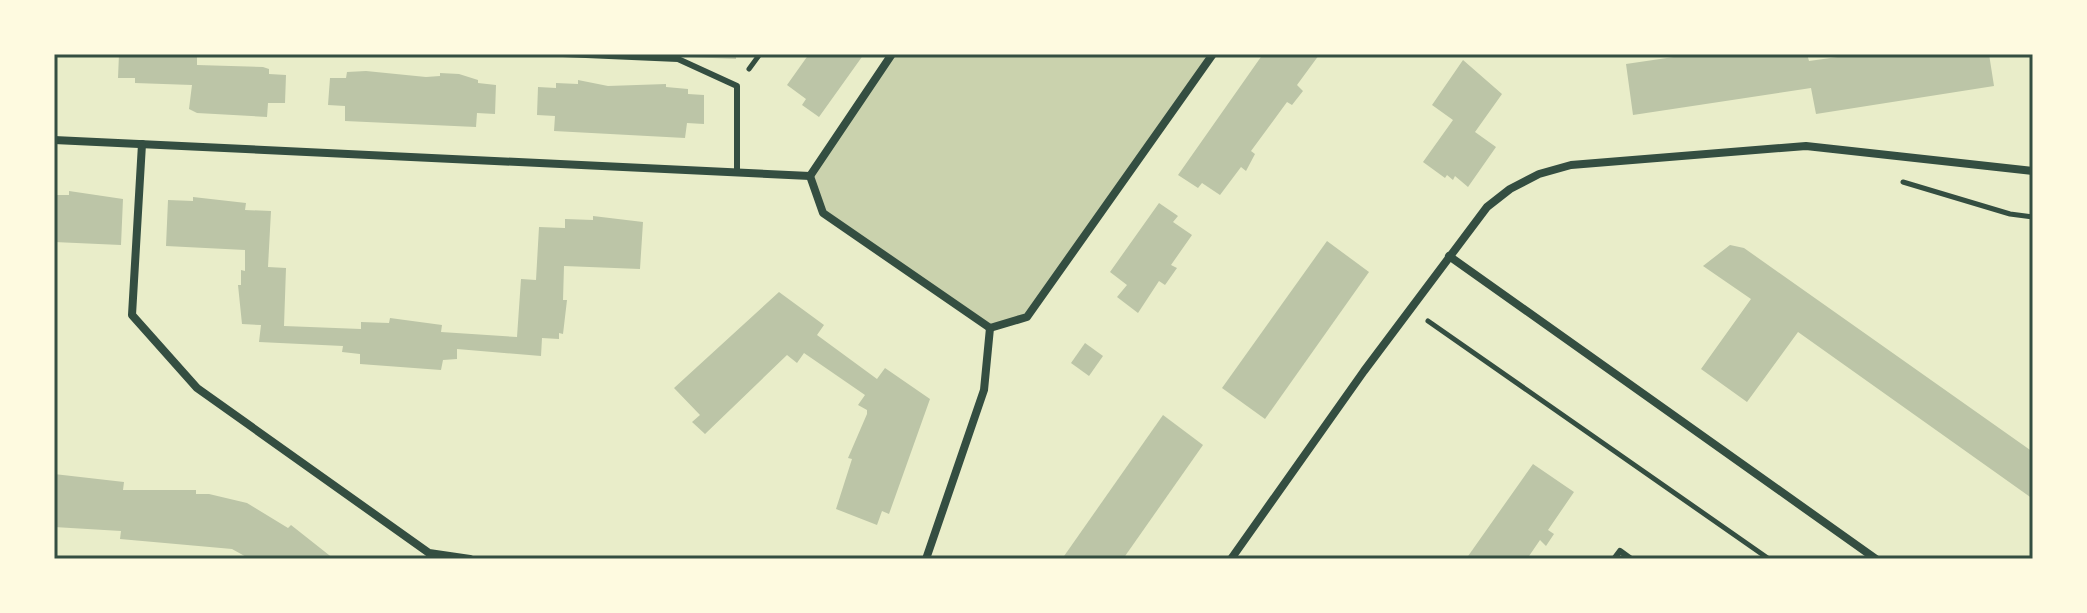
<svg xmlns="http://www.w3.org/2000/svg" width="2087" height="613" viewBox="0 0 2087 613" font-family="'Fira Sans Condensed',sans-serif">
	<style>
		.green { fill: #cad2ad }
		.building { fill: #bcc5a7 }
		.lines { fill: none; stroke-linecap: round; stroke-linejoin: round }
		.path { stroke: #344e41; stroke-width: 5 }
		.service { stroke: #344e41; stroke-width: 6 }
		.minor { stroke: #344e41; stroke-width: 8 }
		.neatline { fill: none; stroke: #344e41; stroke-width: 3 }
	</style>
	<rect width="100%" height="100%" fill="#e9edc9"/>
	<polygon class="green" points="892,54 1213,54 1027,317 990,328 823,213 810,176"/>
	<g class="building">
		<polygon points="119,54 197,54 197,65 263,67 269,69 269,74 286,75 285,103 268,103 267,117 197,113 189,109 192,85 135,83 135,78 118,78"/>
		<polygon points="690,54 736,54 736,59 689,57"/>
		<polygon points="809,54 864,54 819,117 802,105 806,99 787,85"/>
		<polygon points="1263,54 1319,55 1297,85 1303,91 1292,105 1287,102 1251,151 1255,154 1246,171 1241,167 1220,195 1202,183 1198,188 1178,175"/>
		<polygon points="1694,54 1807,54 1809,61 1859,54 1989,54 1994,86 1816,114 1811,88 1633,115 1626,64"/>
		<polygon points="1463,60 1502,94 1475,132 1496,147 1468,187 1455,176 1453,180 1447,175 1445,178 1423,162 1453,120 1432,105"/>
		<polygon points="366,71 426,77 440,76 440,73 459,74 478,80 478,83 496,85 495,114 477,113 476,127 345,121 345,106 328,105 330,78 346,78 347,72"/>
		<polygon points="578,80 608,86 666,84 666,87 688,89 688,94 704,95 704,124 687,123 685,138 554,131 555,116 537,115 538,87 556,88 556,83 578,84"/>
		<polygon points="69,191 123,199 121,245 54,242 54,195 69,195"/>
		<polygon points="193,197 246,203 245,210 271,211 268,267 286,268 284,326 361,329 361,322 389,323 390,318 442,325 441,332 517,337 521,279 536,280 539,227 565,228 565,219 593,220 593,216 643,222 640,269 564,266 563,300 567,300 563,334 559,333 559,339 542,338 541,356 457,349 457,359 443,360 441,370 360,364 360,354 342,352 343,346 259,342 261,325 242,324 238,285 241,285 241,270 245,271 245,250 166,246 168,200 193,201"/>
		<polygon points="1159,203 1178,216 1173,222 1192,235 1171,265 1177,268 1165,285 1159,281 1138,313 1117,297 1127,285 1110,272"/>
		<polygon points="1327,241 1369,272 1265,419 1222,388"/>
		<polygon points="1730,245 1744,248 2033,452 2033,499 1798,332 1747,402 1701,369 1751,299 1703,266"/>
		<polygon points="779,292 824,325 817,335 877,379 885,368 930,399 889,514 882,511 877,525 836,509 852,459 848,458 867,414 867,410 858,405 865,395 804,353 797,363 787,355 705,434 692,422 700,415 674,388"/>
		<polygon points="1085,343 1103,356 1089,376 1071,363"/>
		<polygon points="1163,415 1203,445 1123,559 1062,559"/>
		<polygon points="1533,464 1574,492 1548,530 1554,534 1546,546 1540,540 1527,559 1466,559"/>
		<polygon points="54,474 124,482 123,490 196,490 196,494 209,494 247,503 288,528 291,525 334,559 250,559 232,549 120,539 121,531 54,527"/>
	</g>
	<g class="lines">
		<g class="path">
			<polyline points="749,69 760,54"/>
			<polyline points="1903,182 2010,214 2033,217"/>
			<polyline points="1428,321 1769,559"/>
		</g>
		<g class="service">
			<polyline points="563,54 678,59 737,86 737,173"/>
			<polyline points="1614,559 1620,551 1631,559"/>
		</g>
		<g class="minor">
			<polyline points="54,140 810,176"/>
			<polyline points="142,144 132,315 197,388 429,553 470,559"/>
			<polyline points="810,176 823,213 990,328"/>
			<polyline points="810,176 892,54"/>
			<polyline points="1449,256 1876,559"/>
			<polyline points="990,328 1027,317 1213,54"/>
			<polyline points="926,559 984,390 990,328"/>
			<polyline points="1231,559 1364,371 1487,207 1510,189 1539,174 1571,165 1806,146 2033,171"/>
		</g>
	</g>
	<rect width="2087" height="613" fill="none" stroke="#fefae0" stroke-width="112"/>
	<rect x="56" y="56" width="1975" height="501" class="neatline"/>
</svg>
